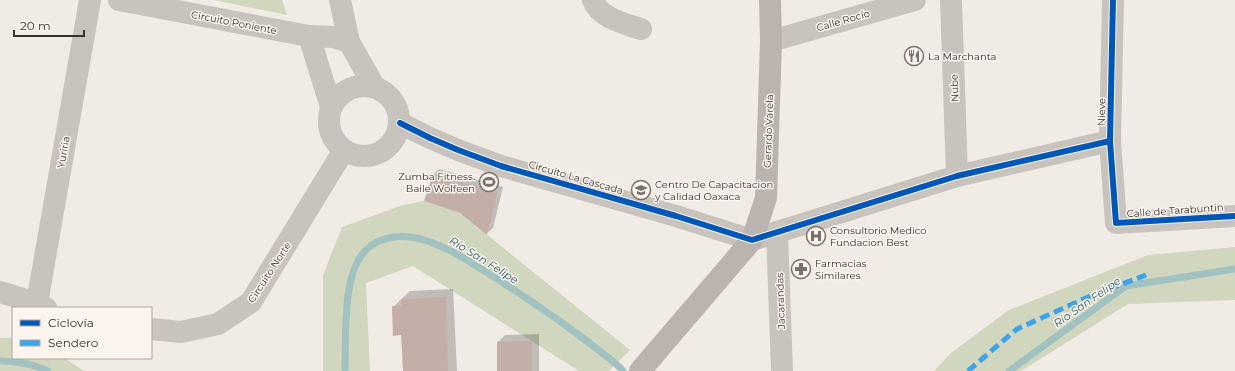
<svg xmlns="http://www.w3.org/2000/svg" width="1235" height="371" viewBox="0 0 1235 371" font-family="Montserrat,sans-serif">
	<style>
		.green { fill: #d1d6bf }
		.shadow { fill: #0003 }
		.lines { fill: none; stroke-linecap: round; stroke-linejoin: round }
		.stream { stroke: #a1c2c1; stroke-width: 7 }
		.building { fill: #c3afa7 }
		.minor { stroke: #c9c3be; stroke-width: 22 }
		.secondary { stroke: #bab3ae; stroke-width: 22 }
		.quiet { stroke: #3fa3eb; stroke-width: 5; stroke-dasharray: 10 5; stroke-linecap: butt }
		.cycleway-casing { stroke: #fbf5ee; stroke-width: 8 }
		.cycleway { stroke: #0057b8; stroke-width: 6 }
		.labels { text-anchor: middle; stroke-width: 3; stroke-linejoin: round; paint-order: stroke }
		.street-label { font-size: 10px; fill: #3b302b; stroke: #fbf5ee }
		.poi-label { font-size: 10px; fill: #3b302b; stroke: #fbf5ee; text-anchor: start }
		.water-label { font-size: 11px; font-style: italic; fill: #1f5a5e; stroke: #fbf5ee }
	</style>
	<rect width="100%" height="100%" fill="#f0ebe5"/>
	<g class="green">
		<polygon points="214,0 282,0 287,15"/>
		<polygon points="424,201 460,213 630,350 609,371 579,371 413,266 366,283 370,371 323,371 323,275 342,227 403,205"/>
		<polygon points="1235,247 1235,300 1128,304 1021,371 934,371 951,353 1009,310 1148,255"/>
		<polygon points="0,338 13,338 13,358 64,358 84,371 0,371"/>
	</g>
	<g class="shadow">
		<polygon points="439,169 503,187 493,228 487,233 433,175"/>
		<polygon points="453,289 457,371 404,371 402,334 393,307 410,291"/>
		<polygon points="539,334 539,371 498,371 498,342 505,335"/>
	</g>
	<g class="lines">
		<g class="stream">
			<path d="M0,361C17,361 33,364 48,371"/>
			<path d="M345,371C346,339 342,274 365,251C376,239 394,235 410,237C436,240 464,258 486,272C509,286 532,302 554,317C571,329 588,342 605,355C611,360 618,365 623,371"/>
			<polyline points="1009,371 1126,286 1235,269"/>
		</g>
	</g>
	<g class="building">
		<polygon points="433,174 497,193 487,235 460,213 424,201"/>
		<polygon points="446,297 448,371 403,371 401,335 393,336 392,306 401,306 401,299"/>
		<polygon points="532,341 532,371 497,371 497,342"/>
	</g>
	<g class="lines">
		<g class="minor">
			<polyline points="119,0 309,36 333,37 349,42"/>
			<polyline points="340,0 349,42 374,86"/>
			<path d="M593,0C599,18 626,24 641,29"/>
			<polyline points="951,0 957,176"/>
			<polyline points="1113,0 1110,141 1116,223 1235,216"/>
			<polyline points="309,36 331,107"/>
			<polyline points="771,41 915,0"/>
			<circle cx="364" cy="121" r="35"/>
			<polyline points="400,123 430,138 458,150 501,166 676,216 752,240 957,176 1110,141"/>
			<polyline points="777,232 782,371"/>
			<polyline points="0,292 37,303 46,308"/>
			<polyline points="37,303 90,0"/>
			<polyline points="151,329 181,332 218,324 251,302 344,150"/>
		</g>
		<polyline class="secondary" points="640,371 752,240 766,198 771,41 770,0"/>
		<polyline class="quiet" points="968,371 1017,329 1095,294 1146,275"/>
		<defs>
			<g id="cycleway">
				<polyline points="1113,0 1110,141 1116,223 1235,216"/>
				<polyline points="400,123 430,138 458,150 501,166 676,216 752,240 957,176 1110,141"/>
			</g>
		</defs>
		<use href="#cycleway" class="cycleway-casing"/>
		<use href="#cycleway" class="cycleway"/>
	</g>
	<defs>
		<symbol id="restaurant-ring" viewBox="-11 -11 22 22"><circle r="9.5" fill="#fbf5ee" stroke="#7a716c" stroke-width="1.5"/><path d="M-5-6h1v4h1v-4h1v4h1v-4h1v5L-1.5 .5V6h-2V.5L-5-1ZM5-6V6H3V1.5H1.5Q1.5-4 5-6Z" fill="#7a716c"/></symbol>
		<symbol id="stadium-ring" viewBox="-11 -11 22 22"><circle r="9.5" fill="#fbf5ee" stroke="#7a716c" stroke-width="1.5"/><path d="M0-5a6.5 5 0 1 0 0 10a6.5 5 0 1 0 0-10ZM-3.5-1.8h7v3.6h-7Z" fill="#7a716c"/></symbol>
		<symbol id="university-ring" viewBox="-11 -11 22 22"><circle r="9.5" fill="#fbf5ee" stroke="#7a716c" stroke-width="1.5"/><path d="M0-5L7-2L0 1L-7-2ZM-4 1L0 2.5L4 1V4Q0 6-4 4Z" fill="#7a716c"/></symbol>
		<symbol id="hospital-ring" viewBox="-11 -11 22 22"><circle r="9.5" fill="#fbf5ee" stroke="#7a716c" stroke-width="1.5"/><path d="M-5-5h3v3.5h4V-5h3V5h-3V1.5h-4V5h-3Z" fill="#7a716c"/></symbol>
		<symbol id="pharmacy-ring" viewBox="-11 -11 22 22"><circle r="9.5" fill="#fbf5ee" stroke="#7a716c" stroke-width="1.5"/><path d="M-2-6h4v4h4v4h-4v4h-4v-4h-4v-4h4Z" fill="#7a716c"/></symbol>
	</defs>
	<g fill-rule="evenodd">
		<use href="#restaurant-ring" x="903" y="45" width="22" height="22"/>
		<use href="#stadium-ring" x="478" y="171" width="22" height="22"/>
		<use href="#university-ring" x="630" y="179" width="22" height="22"/>
		<use href="#hospital-ring" x="805" y="225" width="22" height="22"/>
		<use href="#pharmacy-ring" x="790" y="258" width="22" height="22"/>
	</g>
	<g class="labels">
		<g class="street-label">
			<text transform="translate(843 20) rotate(-16)" y="4">Calle Rocío</text>
			<text transform="translate(234 22) rotate(11)" y="4">Circuito Poniente</text>
			<text transform="translate(954 88) rotate(-92)" y="4">Nube</text>
			<text transform="translate(1101 112) rotate(-89)" y="4">Nieve</text>
			<text transform="translate(768 131) rotate(-88)" y="4">Gerardo Varela</text>
			<text transform="translate(63 152) rotate(-80)" y="4">Yuriria</text>
			<text transform="translate(576 177) rotate(16)" y="4">Circuito La Cascada</text>
			<text transform="translate(1175 210) rotate(-4)" y="4">Calle de Tarabuntin</text>
			<text transform="translate(269 272) rotate(-57)" y="4">Circuito Norte</text>
			<text transform="translate(780 301) rotate(-92)" y="4">Jacarandas</text>
		</g>
		<g class="poi-label">
			<text x="928" y="60">La Marchanta</text>
			<text x="475" y="180" text-anchor="end">Zumba Fitness.<tspan x="475" dy="12">Baile Wolfeen</tspan></text>
			<text x="655" y="188">Centro De Capacitacion<tspan x="655" dy="12">y Calidad Oaxaca</tspan></text>
			<text x="830" y="234">Consultorio Medico<tspan x="830" dy="12">Fundacion Best</tspan></text>
			<text x="815" y="267">Farmacias<tspan x="815" dy="12">Similares</tspan></text>
		</g>
		<g class="water-label">
			<text transform="translate(484 260) rotate(32)" y="4">Río San Felipe</text>
			<text transform="translate(1087 302) rotate(-35)" y="4">Río San Felipe</text>
		</g>
	</g>
	<rect x="12" y="307" width="140" height="52" fill="#fbf5ee" stroke="#aea6a0"/>
	<rect x="20" y="320" width="20" height="6" fill="#0057b8" stroke="#aea6a0"/>
	<text x="48" y="327" font-size="12" fill="#3b302b">Ciclovía</text>
	<rect x="20" y="340" width="20" height="6" fill="#3fa3eb" stroke="#aea6a0"/>
	<text x="48" y="347" font-size="12" fill="#3b302b">Sendero</text>
	<path d="M14 30v6h70v-6" fill="none" stroke="#3b302b" stroke-width="2"/>
	<text x="20" y="30" font-size="12" fill="#3b302b" stroke="#fbf5ee" stroke-width="3" paint-order="stroke">20 m</text>
</svg>
